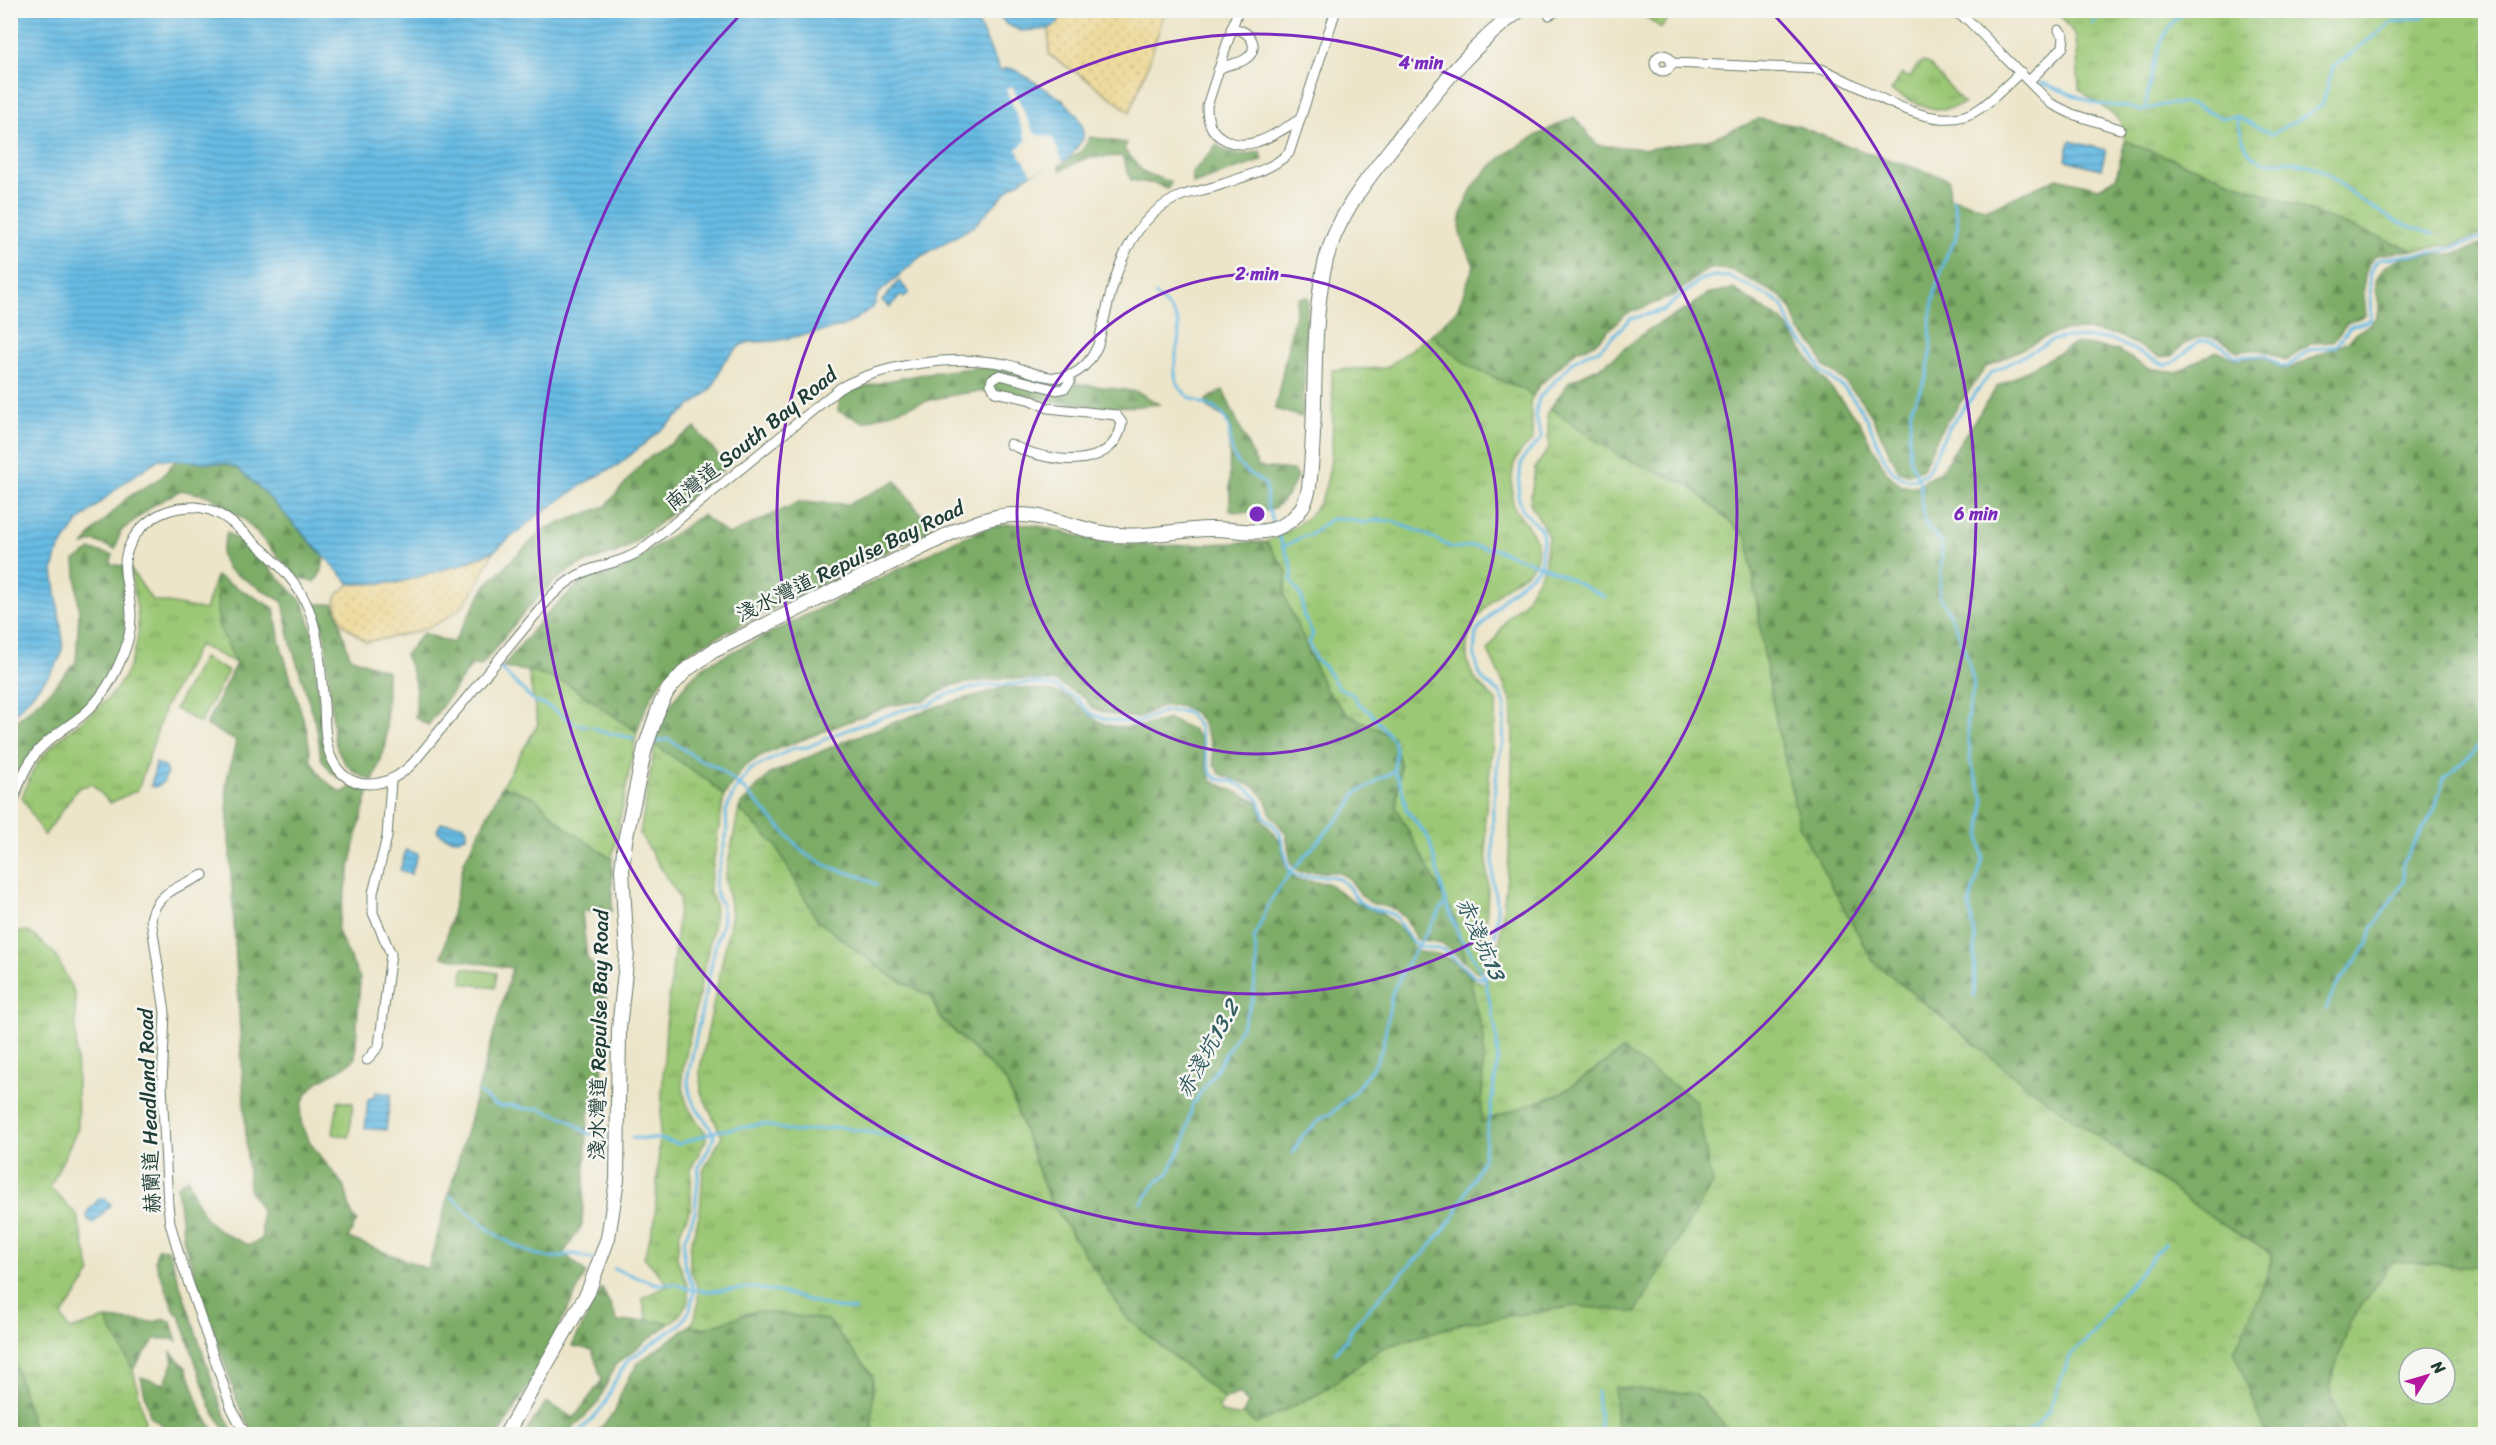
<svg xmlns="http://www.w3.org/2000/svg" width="2496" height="1445" viewBox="0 0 2496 1445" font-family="Sriracha,'LXGW WenKai TC',sans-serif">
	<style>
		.grass { fill: url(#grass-tufts); stroke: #5d8254; stroke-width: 1.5; fill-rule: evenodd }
		.forest { fill: url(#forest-firs); stroke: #4e744d; stroke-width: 1.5 }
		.sand { fill: url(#sand-dots); stroke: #868c69; stroke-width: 1.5 }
		.garden { fill: #9bc875; stroke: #5d8254; stroke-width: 1.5 }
		.water { fill: url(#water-rules); stroke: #447c8c; stroke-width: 1.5 }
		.pier { fill: #ede5c9 }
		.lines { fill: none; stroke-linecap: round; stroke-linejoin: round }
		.stream { stroke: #68bbe4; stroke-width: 3 }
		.minor-casing { stroke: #677868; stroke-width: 11 }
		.secondary-casing { stroke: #677868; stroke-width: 16 }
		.minor { stroke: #fff; stroke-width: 9 }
		.secondary { stroke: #fff; stroke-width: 14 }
		.ring { fill: none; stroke: #7b2cbf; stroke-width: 3 }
		.labels { text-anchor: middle; stroke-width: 5; stroke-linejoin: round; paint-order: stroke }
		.street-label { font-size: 21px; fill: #1f3d34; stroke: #f6f6f2 }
		.water-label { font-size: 22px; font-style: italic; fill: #315c60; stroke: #f6f6f2 }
		.centre { fill: #7b2cbf; stroke: #f6f6f2; stroke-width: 3 }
		.ring-label { font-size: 18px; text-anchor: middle; font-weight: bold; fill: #7b2cbf; stroke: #f6f6f2; stroke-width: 5; stroke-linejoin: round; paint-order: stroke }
	</style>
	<defs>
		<pattern id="grass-tufts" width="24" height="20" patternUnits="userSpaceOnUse" patternTransform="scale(1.5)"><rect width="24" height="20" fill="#9bc875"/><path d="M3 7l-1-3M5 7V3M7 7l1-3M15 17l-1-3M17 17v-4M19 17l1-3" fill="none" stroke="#7ea461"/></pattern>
		<pattern id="forest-firs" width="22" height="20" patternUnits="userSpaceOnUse" patternTransform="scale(1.5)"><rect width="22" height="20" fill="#7cac66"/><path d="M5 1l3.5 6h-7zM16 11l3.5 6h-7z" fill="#658d55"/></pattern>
		<pattern id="sand-dots" width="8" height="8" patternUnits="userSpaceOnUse" patternTransform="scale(1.5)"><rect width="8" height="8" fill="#eeda9e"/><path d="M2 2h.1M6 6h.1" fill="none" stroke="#ccbc89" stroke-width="1.8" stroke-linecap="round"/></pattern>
		<pattern id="water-rules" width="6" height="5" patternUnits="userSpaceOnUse" patternTransform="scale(1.5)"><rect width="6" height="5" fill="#68bbe4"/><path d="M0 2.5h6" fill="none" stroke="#5599ba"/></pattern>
	</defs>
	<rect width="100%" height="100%" fill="#f6f6f2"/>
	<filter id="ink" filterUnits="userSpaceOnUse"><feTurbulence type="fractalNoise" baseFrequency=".0167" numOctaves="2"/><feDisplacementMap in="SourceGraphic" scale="12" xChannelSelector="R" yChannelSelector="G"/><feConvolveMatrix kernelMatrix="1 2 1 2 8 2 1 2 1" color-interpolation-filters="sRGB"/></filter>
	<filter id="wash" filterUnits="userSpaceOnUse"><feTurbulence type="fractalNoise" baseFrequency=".008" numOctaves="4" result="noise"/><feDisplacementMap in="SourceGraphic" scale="24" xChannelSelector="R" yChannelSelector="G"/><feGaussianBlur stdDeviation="1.35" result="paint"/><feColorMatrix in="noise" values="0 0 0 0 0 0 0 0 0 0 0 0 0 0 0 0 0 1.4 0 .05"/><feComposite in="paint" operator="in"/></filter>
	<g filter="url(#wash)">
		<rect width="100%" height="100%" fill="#ede5c9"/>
		<g class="grass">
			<polygon points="1649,11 1649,10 1675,11 1661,28 1645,16"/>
			<polygon points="2057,11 2485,11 2485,233 2455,244 2413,250 2125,141 2120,120 2079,89 2076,36"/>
			<path d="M1923,62L1929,64L1964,104C1933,116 1918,104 1891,91L1902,74L1910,78L1917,66Z"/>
			<path d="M1431,335L1470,367L1523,389L1533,396L1530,402L1533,440C1519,452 1513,458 1512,478C1512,488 1510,499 1515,509C1525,527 1545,537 1535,562C1531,572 1516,579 1508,585C1480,609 1452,643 1475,679C1480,687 1491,694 1497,702L1485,818L1488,888L1484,965L1482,971L1478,972L1466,963L1455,918L1396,808L1400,764L1393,737L1347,714L1325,689L1284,595L1287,572L1266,542C1281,534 1297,527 1310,515C1339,488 1332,407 1332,370L1386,368Z"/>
			<polygon points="1550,408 1621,457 1689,485 1748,538 1764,655 1777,725 1800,828 1873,961 2019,1080 2218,1222 2273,1254 2264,1284 2264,1434 1733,1434 1695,1394 1616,1388 1617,1434 872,1434 873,1376 756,1311 705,1328 689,1326 694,1321 698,1305 698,1288 690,1269 690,1246 700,1213 703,1171 722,1136 701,1092 700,1069 732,914 725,879 739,809 775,844 817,920 891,976 932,997 939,1017 1006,1081 1049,1200 1127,1318 1225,1399 1219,1407 1221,1413 1238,1416 1243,1413 1256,1424 1322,1392 1382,1348 1463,1323 1576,1306 1636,1312 1623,1050 1560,1094 1481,1122 1484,1038 1469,975 1476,981 1483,983 1490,978 1497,962 1509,858 1513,736 1511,700 1488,651 1508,617 1525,601 1544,568 1548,537 1544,527 1530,503 1535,468 1549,448 1547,413"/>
			<path d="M130,568L152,600L205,610L216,576L218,624L236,663L199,645L165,707L138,790L110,803L92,784L78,788L44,836L22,797C27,783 33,768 43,756C79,713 124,707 137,641C141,618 133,590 130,568Z"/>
			<polygon points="528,671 565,682 637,732 612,859 566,828 534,797 502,786 538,724"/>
			<path d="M655,745L710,782L724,796L709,890L715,904L714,922L682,1073C683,1102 688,1111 706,1133V1140L691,1168V1207L680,1232L677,1258L688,1287V1301L679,1316L670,1323L647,1320L642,1298L669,1285L644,1257L655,1220L666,1025L680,899L640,834Z"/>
			<polygon points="28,931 55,954 75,994 78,1128 50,1187 77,1215 91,1273 62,1316 69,1330 106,1319 133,1369 145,1422 133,1434 35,1434 11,1350 10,933"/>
			<path d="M2393,1261L2485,1268V1434H2344L2329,1387L2350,1322ZM2409,1358H2445V1394H2409Z"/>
		</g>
		<g class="forest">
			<path d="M1574,117L1597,145L1647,149L1711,139L1759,119L1798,126L1862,151L1949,179V197L1984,208L1993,207L2057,178L2099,188L2116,178L2125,141L2413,250L2376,255C2359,273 2364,293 2366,315L2347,323L2333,342L2312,343L2286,361C2266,350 2261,347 2238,352C2215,331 2193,331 2172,356L2162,358L2117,335L2088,330L2062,331L2043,338L1986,367L1942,428L1922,469L1908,474L1899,471L1871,415L1859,397L1841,378L1824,366L1815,346L1799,330L1792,310L1782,297L1731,270L1708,268L1673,296L1626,314L1594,344L1577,350L1538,387L1533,396L1522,389L1470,367L1431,335L1457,310L1474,265C1470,255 1460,241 1460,231C1460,169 1527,140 1574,117Z"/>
			<polygon points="1090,137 1127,143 1124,149 1144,173 1171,182 1168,189 1157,184 1131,180 1122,156 1086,158 1061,170 1059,166 1082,151"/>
			<path d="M1217,145C1233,156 1241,157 1260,151L1263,160L1193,184L1192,173Z"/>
			<path d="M2483,244L2486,245L2485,1268L2393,1261L2350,1322L2329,1387L2344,1434H2264L2265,1431L2234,1352L2264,1284L2273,1254L2218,1222L2019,1080L1873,961L1800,828L1777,725L1764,655L1748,538L1689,485L1621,457L1550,408L1570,381L1604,365L1649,329L1687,309L1709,293L1734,289L1783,321L1820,375L1858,420L1887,473L1902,486H1916L1940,472L1997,387L2076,343L2117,350L2147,368L2177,372L2216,351L2239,360L2255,357L2267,359L2286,370L2349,341C2356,331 2372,325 2377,316C2384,303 2371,289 2378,276C2393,248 2431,258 2456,253C2465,251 2474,247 2483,244Z"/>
			<polygon points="1308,297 1302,417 1275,409 1298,298"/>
			<path d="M1002,366L1051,380L1138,392L1159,404C1125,409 1087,406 1053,401C1034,398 1013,391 994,391C950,391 905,407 864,422L838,411L840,395C892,376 947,369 1002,366Z"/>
			<path d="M1223,390L1258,467L1293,470L1297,477C1282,512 1267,516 1230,511L1229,420L1208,408L1206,400Z"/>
			<path d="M695,428L727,466C694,493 663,523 627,547C607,559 583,559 564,574C531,599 507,634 481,666L472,665L428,725L415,717C419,694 415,675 405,655L423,633L453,643L486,585L544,529L606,506L644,461Z"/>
			<polygon points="176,460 226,464 237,468 264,492 324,557 322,571 315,582 297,577 243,518 209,496 181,490 154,505 121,531 115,549 94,541 84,545 94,531 128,497 162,477"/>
			<path d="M896,481L932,529L695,648C665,669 647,698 637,732L565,682L528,671L502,668L546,614L577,586L588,579L621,570L702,515L729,535L799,502L849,504Z"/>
			<path d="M1008,524C1044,521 1077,540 1112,543C1163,549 1215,542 1266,542L1287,572L1284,595L1325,689L1347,714L1393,737L1400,764L1396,808L1455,918L1466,963L1442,943L1416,939L1405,918L1395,909L1371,903L1362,896L1348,877L1339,872H1298L1291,864L1286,833L1271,815L1265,798L1255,787L1220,774L1214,764L1211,743L1202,722L1195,713L1180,705L1160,706L1138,718L1112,715L1092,708L1084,697L1057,682L1007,678L953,685L925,700L889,706L760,756L743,768L724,796L710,782L655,745C664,712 679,686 706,665L957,540L989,527Z"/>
			<polygon points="227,532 256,554 304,604 314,639 322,739 340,779 330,771 321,758 317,729 290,640 283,602 227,569 221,554"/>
			<polygon points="91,550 113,555 110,564 123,566 131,629 108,688 39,751 11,805 11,730 16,721 48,693 76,662 79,613 75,560"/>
			<path d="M216,576L274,608L280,643L307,731L311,761L322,778L341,793L357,784L369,790L358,830L337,930L360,979L355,1058C342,1073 318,1076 307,1094C284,1129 328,1160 344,1187C350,1198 347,1211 357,1221L348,1238L428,1269L512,968L442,957L464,862L502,786L534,797L566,828L612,859V911H582L587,958L607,983L601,1094L588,1114L582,1225L564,1253L586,1273L530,1383L499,1434H254L238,1403L184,1242L177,1186L188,1178C202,1219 208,1229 250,1245L262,1239L261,1210L249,1190L226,784L236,741L206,725L236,663L218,624Z"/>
			<path d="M315,604H334L350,657L387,671L386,745L373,781C350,773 340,761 334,738L325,637Z"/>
			<path d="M1006,687C1025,689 1049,688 1066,696C1079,702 1087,716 1100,722C1122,733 1147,725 1169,719L1192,729L1201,739L1207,769L1212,781L1258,802L1263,820L1282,844L1285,867L1296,880L1327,883L1355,902L1382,914L1398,926L1418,952L1438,954L1459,964L1469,975L1484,1038L1481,1122L1560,1094L1623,1050L1696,1101L1712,1184L1636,1312L1576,1306L1463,1323L1382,1348L1322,1392L1256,1424L1243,1413L1248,1404L1240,1393L1225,1399L1127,1318L1049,1199L1006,1081L939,1016L932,997L891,976L817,920L775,844L739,809L741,804L770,774L845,741L938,706Z"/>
			<polygon points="157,1248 168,1249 222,1410 234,1434 228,1434 211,1408 180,1316 175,1312 155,1261"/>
			<polygon points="602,1288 618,1322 647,1320 670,1323 615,1365 598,1403 567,1434 525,1434 546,1402 574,1418 602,1380 592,1350 572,1346"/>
			<polygon points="756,1311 828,1320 873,1376 872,1434 595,1434 615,1412 622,1389 638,1363 689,1326 705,1328"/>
			<polygon points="164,1318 171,1322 177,1341 171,1339 155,1339 133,1369 106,1319 155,1322"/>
			<polygon points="10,1350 11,1350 35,1434 11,1434"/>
			<polygon points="171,1352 187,1369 202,1412 216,1434 175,1434 150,1416 141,1377 164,1384 173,1364"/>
			<polygon points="1615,1387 1695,1394 1733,1434 1617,1434"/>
		</g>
		<g class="sand">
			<polygon points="1062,11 1165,11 1148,65 1130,112 1088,80 1049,55 1049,29 1058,23"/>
			<path d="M494,551C484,570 474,596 458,610C432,632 398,636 366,642L342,623L335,602L337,595L350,584L397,583L463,564Z"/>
		</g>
		<g class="garden">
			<polygon points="203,658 228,671 200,723 175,709"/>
			<polygon points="463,968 497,973 495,988 462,983"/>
			<polygon points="338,1101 353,1103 349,1137 333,1134"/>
		</g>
		<g class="water">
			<polygon points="11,11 966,11 978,23 1000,70 1010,68 1017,71 1063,100 1077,115 1083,128 1083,139 1069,158 1032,173 1011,187 974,226 920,257 878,294 874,306 850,323 837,328 775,341 750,342 741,345 724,361 715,383 709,391 618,465 588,481 537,516 494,551 463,564 397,583 350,584 264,492 237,468 226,464 159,459 121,485 78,522 58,551 53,571 63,641 61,656 51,673 11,718"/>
			<polygon points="995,11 1062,10 1062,11 1058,23 1049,29 1021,31 1006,24"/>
			<polygon points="2070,141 2106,150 2101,169 2065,160"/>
			<polygon points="899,281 909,292 904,298 900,295 890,307 882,301"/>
			<path d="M156,763L165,767C169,775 164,784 155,787L151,786Z"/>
			<path d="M441,823L463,824L467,829L466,836C458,842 442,838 437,830Z"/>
			<polygon points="406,850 418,854 411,874 400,870"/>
			<polygon points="376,1092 391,1094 386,1130 365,1128 368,1099 374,1097"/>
			<polygon points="99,1199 105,1199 111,1204 93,1224 87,1218 87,1212"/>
		</g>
		<polygon class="pier" points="1012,86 1033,131 1037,135 1052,137 1063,162 1032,173 1016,149 1027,140 1006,89"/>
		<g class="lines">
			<g class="stream">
				<polyline points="2092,24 2104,10"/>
				<polyline points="2042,83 2097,104 2128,107 2141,111 2162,105 2183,103 2192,105 2223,118 2236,116 2272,134 2322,106 2333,67 2391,23 2425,16 2436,10"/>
				<path d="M2145,109C2151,78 2156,26 2188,10"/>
				<path d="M2236,117C2241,130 2243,149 2255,158C2268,166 2275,160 2287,161C2293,162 2308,165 2314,167C2331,173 2344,189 2359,199C2382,215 2407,227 2434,234"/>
				<polyline points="1953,199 1958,223 1955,241 1947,254 1936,287 1930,318 1931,351 1927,376 1911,409 1909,443 1910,459 1920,483 1923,517 1928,528 1938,537 1941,544 1942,558 1939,594 1957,629 1968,660 1974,685 1967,720 1971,765 1984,799 1980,839 1983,859 1969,904 1975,939 1974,996"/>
				<path d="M1155,294C1161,301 1172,309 1176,318C1185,337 1169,362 1177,382C1186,405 1212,401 1223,415C1233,427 1228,441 1233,454C1238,469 1255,476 1266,485L1267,506L1273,522"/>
				<polyline points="1278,535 1290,561 1293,572 1291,580 1302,598 1303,614 1313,634 1309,643 1316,660 1324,666 1338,687 1352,694 1358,703 1370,712 1393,740 1396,752 1394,770 1402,788 1406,809 1429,839 1446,903 1460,938 1468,947 1485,979 1496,1030 1498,1059 1483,1159 1453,1218 1425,1253 1415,1260 1369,1308 1350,1331 1347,1339 1335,1353"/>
				<polyline points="1283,547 1304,536 1310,535 1331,519 1349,519 1363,523 1376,520 1392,521 1423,533 1453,548 1473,546 1494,549 1552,570 1605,597"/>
				<polyline points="499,667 535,702 546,705 576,724 587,726"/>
				<polyline points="592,727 603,732 633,738"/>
				<polyline points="654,742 668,739 698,759 717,767 744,789 805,854 830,867 862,877 877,885"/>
				<polyline points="2326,1009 2336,986 2368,944 2372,929 2404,882 2403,862 2433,812 2444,779 2476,750 2486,728"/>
				<polyline points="480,1093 495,1105 503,1107 510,1105 527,1109 538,1108 568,1119 587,1133 606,1137"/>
				<polyline points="631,1138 660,1139 679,1144 717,1131 763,1124 795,1132 840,1127 912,1140"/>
				<polyline points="1293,1153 1302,1136 1322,1118 1333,1112 1355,1091 1377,1061 1383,1046 1392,993 1405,967 1445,903"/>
				<path d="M451,1196C479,1223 507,1248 546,1257C556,1259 564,1255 573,1254C581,1254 587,1260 595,1259"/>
				<path d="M1141,1204L1156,1183L1168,1174L1185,1140L1192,1105L1215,1072L1244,1022L1253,998L1257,962L1254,938L1271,900L1290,873L1352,803C1354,789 1363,791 1373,784C1375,783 1377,780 1380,778C1387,775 1388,777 1393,771"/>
				<polyline points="614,1269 657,1284 676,1284 689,1289 708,1291 755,1288 784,1293 831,1307 856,1310"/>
				<polyline points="1597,1392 1601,1434"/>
				<path d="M577,1434L595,1416L606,1402L615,1381L628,1360L681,1324L690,1310L694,1290L684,1263V1241L695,1212L699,1166L710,1147L714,1136C704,1110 688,1111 688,1076L716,943L723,921L722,904L718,899L715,886L727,832L726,811L734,792L750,770L794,748L808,747L836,734L902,710L929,705L948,694L981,686L1034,683L1056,687L1077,699L1091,714L1108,720L1137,723L1165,711H1179L1188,713L1199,727L1211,774L1218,779L1234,782L1249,790L1259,800L1264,816L1279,831L1290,873C1304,882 1322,872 1337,878C1349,883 1351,894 1360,902C1369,911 1385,909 1395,916L1411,941L1423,947L1444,950L1474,976L1480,978L1486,976L1488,972C1493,943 1503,912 1493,884V810L1498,760L1503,743L1505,704L1501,694L1484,681L1479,673L1474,652L1476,633L1505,597L1540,567L1543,539L1541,529L1523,511L1518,496L1521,464L1525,456L1542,438L1535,416L1539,398L1574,361L1586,354L1599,350L1630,319L1664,310L1700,280L1714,276L1730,277L1774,299L1783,306L1793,332L1810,350L1821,371L1845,389L1855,401L1867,419L1885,460L1894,473L1905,479H1915L1927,472L1949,427L1991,373L2053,340L2067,337L2111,339L2165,365C2187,363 2190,329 2220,345C2226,348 2230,353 2236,357L2264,355L2281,366L2287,367L2309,350L2336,346L2350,327L2370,320C2376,301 2361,276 2379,259L2442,251L2486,237"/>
				<polyline points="2018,1434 2023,1434 2037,1424 2049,1410 2070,1356 2092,1335 2116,1300 2165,1243"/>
			</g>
		</g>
	</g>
	<g filter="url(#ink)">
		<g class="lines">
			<defs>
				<g id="minor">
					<path d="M1238,10L1207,106C1207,120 1210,131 1222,138C1248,155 1276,133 1299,120"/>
					<polyline points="1951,10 1968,20 2050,103 2072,114 2120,129"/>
					<polyline points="1549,15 1559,10"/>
					<circle cx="1663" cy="63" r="8"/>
					<path d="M1671,63L1821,69C1865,86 1935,140 1979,109C1994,99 2007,84 2021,72"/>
					<path d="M1218,70C1227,63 1235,65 1244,60C1263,49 1250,28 1231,29"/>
					<polyline points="2029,81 2063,47 2064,36 2059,30"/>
					<path d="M1010,444C1044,462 1113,474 1122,423L1116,415L1048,408L1028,399L995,392L991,384L992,379L1000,375L1057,390L1065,388L1070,382V375"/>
					<path d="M10,810C17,789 23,769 37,752C49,738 64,729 79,718C96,705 110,684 119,664C126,650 131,633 131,616C131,586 115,567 134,537C148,516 171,506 196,507C220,509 236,526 253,541C319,598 316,621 324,704C325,721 324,741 331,757C347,795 389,789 413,763L546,602C559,587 573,576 592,569C609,563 625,561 640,551L840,388C885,363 955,355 1005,364C1023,368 1045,380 1063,377C1081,374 1091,361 1098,345C1112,289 1122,219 1183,195C1196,191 1210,189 1223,184C1246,176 1271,170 1289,153L1336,10"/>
					<path d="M203,875C181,886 156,892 151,919L165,1012L162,1086L168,1205L170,1223L180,1258L231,1407L245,1434"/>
					<polyline points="367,1060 379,1046 391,954 373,913 373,893 387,837 391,781"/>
				</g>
				<path id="secondary" d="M506,1434L588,1292L608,1238L617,1180L619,1029L627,953L622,870L625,841L645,748L660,705L668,690L686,670L713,651L953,532C975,523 995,514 1019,515C1050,515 1078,530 1108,534C1143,539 1174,530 1209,529C1231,528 1256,536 1277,528C1295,521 1306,506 1309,487C1318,416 1310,343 1323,273C1333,217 1370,176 1404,132C1439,88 1473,44 1520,10"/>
			</defs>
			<use href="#minor" class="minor-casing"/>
			<use href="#secondary" class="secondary-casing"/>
			<use href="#minor" class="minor"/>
			<use href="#secondary" class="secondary"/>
		</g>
	</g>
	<g class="ring">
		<circle cx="1257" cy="514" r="240"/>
		<circle cx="1257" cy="514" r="480"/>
		<path d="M1774 15A719 719 0 1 1 740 15"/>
	</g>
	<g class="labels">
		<g class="street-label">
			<text transform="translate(751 439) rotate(-39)" y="7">南灣道 South Bay Road</text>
			<text transform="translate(850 561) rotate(-26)" y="7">淺水灣道 Repulse Bay Road</text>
			<text transform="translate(599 1035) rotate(-89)" y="7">淺水灣道 Repulse Bay Road</text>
			<text transform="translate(149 1111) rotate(-92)" y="7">赫蘭道 Headland Road</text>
		</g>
		<g class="water-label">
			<text transform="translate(1481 938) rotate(66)" y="8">赤淺坑13</text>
			<text transform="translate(1207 1049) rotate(-61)" y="8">赤淺坑13.2</text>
		</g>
	</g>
	<circle cx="1257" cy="514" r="9" class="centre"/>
	<g class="ring-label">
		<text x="1421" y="69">4 min</text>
		<text x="1257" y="280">2 min</text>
		<text x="1976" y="520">6 min</text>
	</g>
	<rect width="2496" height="1445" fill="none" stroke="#f6f6f2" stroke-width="36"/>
	<g transform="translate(2427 1376) rotate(53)"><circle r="28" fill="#f6f6f2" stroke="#a0aca6" stroke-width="1.5"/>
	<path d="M0-4.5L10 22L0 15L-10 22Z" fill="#b5179e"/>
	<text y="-9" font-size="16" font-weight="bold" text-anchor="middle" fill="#1f3d34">N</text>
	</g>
</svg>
